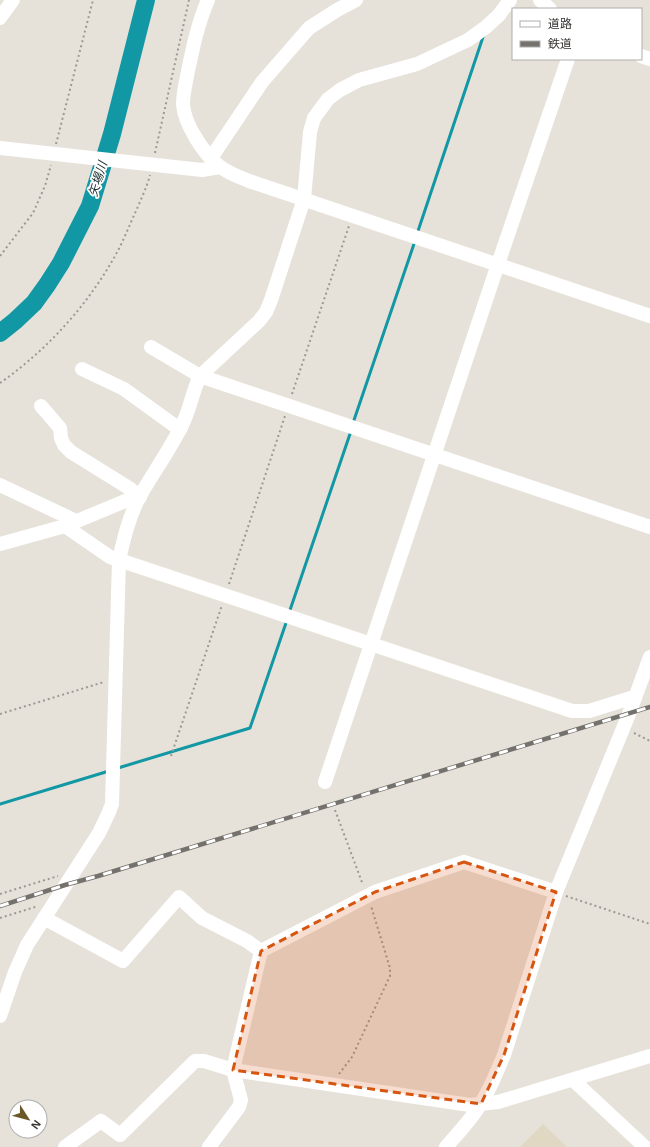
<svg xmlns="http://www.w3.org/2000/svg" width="650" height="1147" viewBox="0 0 650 1147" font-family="Arial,'Noto Sans JP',sans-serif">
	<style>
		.education { fill: #e1d8c3 }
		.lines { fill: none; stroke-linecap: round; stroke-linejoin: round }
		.stream { stroke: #1297a4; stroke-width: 3 }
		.river { stroke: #1297a4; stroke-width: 18 }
		.path { stroke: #9c9993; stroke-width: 2; stroke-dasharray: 2 3; stroke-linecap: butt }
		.minor { stroke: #fff; stroke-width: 14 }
		.rail-casing { stroke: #75726d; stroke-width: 4.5 }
		.rail { stroke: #fff; stroke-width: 3; stroke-dasharray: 9; stroke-linecap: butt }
		.marked { fill: #d65510; fill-opacity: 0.2; stroke: #d65510; stroke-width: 3; stroke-dasharray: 8 5; stroke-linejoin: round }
		.labels { text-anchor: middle; stroke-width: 3.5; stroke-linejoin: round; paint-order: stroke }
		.water-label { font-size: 12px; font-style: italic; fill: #1a2e30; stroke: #fff }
	</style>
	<rect width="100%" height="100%" fill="#e6e2da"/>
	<polygon class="education" points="543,1124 567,1147 520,1147"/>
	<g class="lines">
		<g class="stream">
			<polyline points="417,234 484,34"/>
			<polyline points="353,423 415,241"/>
			<polyline points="289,613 351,431"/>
			<polyline points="118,768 250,728 287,620"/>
			<polyline points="0,804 109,771"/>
		</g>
		<polyline class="river" points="0,333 15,321 34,303 47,285 61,263 90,206 112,134 146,0"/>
		<g class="path">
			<polyline points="56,144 93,0"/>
			<polyline points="155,153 189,0"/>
			<polyline points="0,256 33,213 45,186 51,165"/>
			<path d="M0,383C47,350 87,306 115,256C123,242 129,226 136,211C141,199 147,187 150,175"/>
			<polyline points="292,394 349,226"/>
			<polyline points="229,584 285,416"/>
			<polyline points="0,714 104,682"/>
			<polyline points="634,733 650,741"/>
			<polyline points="171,756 222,605"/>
			<polyline points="335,810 363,885"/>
			<polyline points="0,894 58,876"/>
			<polyline points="566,896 650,924"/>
			<polyline points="0,918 38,906"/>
			<polyline points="339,1074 352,1057 390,976 390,968 371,906"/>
		</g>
		<g class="minor">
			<path d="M208,0C198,23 193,47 188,71C186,82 183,93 183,104C184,124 204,154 219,166C228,173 239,177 249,181L650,316"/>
			<polyline points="540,0 550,9"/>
			<polyline points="0,18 13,0"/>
			<polyline points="641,56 650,59"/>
			<polyline points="0,148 202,170 220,167"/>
			<polyline points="211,158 262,82 309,28 337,10 356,0"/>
			<polyline points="151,347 200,376 650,527"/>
			<polyline points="82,369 124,389 175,426 181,428"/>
			<polyline points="41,406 60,428 61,438 64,445 71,452 129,488 140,497"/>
			<polyline points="0,485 76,521"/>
			<polyline points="65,526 110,557 572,711 589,711 634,697"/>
			<polyline points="0,544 65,526 130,499 140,497"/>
			<polyline points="325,782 498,264 568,59"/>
			<polyline points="44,918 123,961 179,897 202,918 247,941 261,951 233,1070 241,1100 239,1107 209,1147"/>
			<polyline points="261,951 375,892 464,862 556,892"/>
			<path d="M0,1016L15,972L27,945L99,833L109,812L112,804L119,560C124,538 129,516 140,496C153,473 169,451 181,427C190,411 192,392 200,376L259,321L266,312L271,300L304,199L310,132L314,118L328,99L340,90L359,80L417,64L468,40L486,27L499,15L510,0"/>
			<polyline points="573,1080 645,1147"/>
			<polyline points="65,1147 101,1121 120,1135 195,1061 204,1061 233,1070 470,1105 498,1102 650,1056"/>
			<path d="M446,1147C458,1133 472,1119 481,1103C491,1088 497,1071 504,1055L556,892L629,714L650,657"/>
		</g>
		<defs>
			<polyline id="rail" points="0,906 65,885 98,876 650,707"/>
		</defs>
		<use href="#rail" class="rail-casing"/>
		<use href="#rail" class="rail"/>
	</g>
	<path class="marked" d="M464,862L556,892L504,1055L481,1104L233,1070L261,951L375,892Z"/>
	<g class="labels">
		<g class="water-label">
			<text transform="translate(98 179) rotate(-73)" y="4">矢場川</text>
		</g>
	</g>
	<rect x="512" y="8" width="130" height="52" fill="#ffffff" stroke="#afaead"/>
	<rect x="520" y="21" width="20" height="6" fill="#ffffff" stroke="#afaead"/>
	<text x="548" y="28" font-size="12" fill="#373532">道路</text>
	<rect x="520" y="41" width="20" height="6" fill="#75726d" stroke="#afaead"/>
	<text x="548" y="48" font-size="12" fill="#373532">鉄道</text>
	<g transform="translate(28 1119) rotate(126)"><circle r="19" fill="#ffffff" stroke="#afaead"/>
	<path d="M0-3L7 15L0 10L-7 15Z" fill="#6b5827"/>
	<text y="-6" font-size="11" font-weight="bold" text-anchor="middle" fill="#373532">N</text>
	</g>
</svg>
